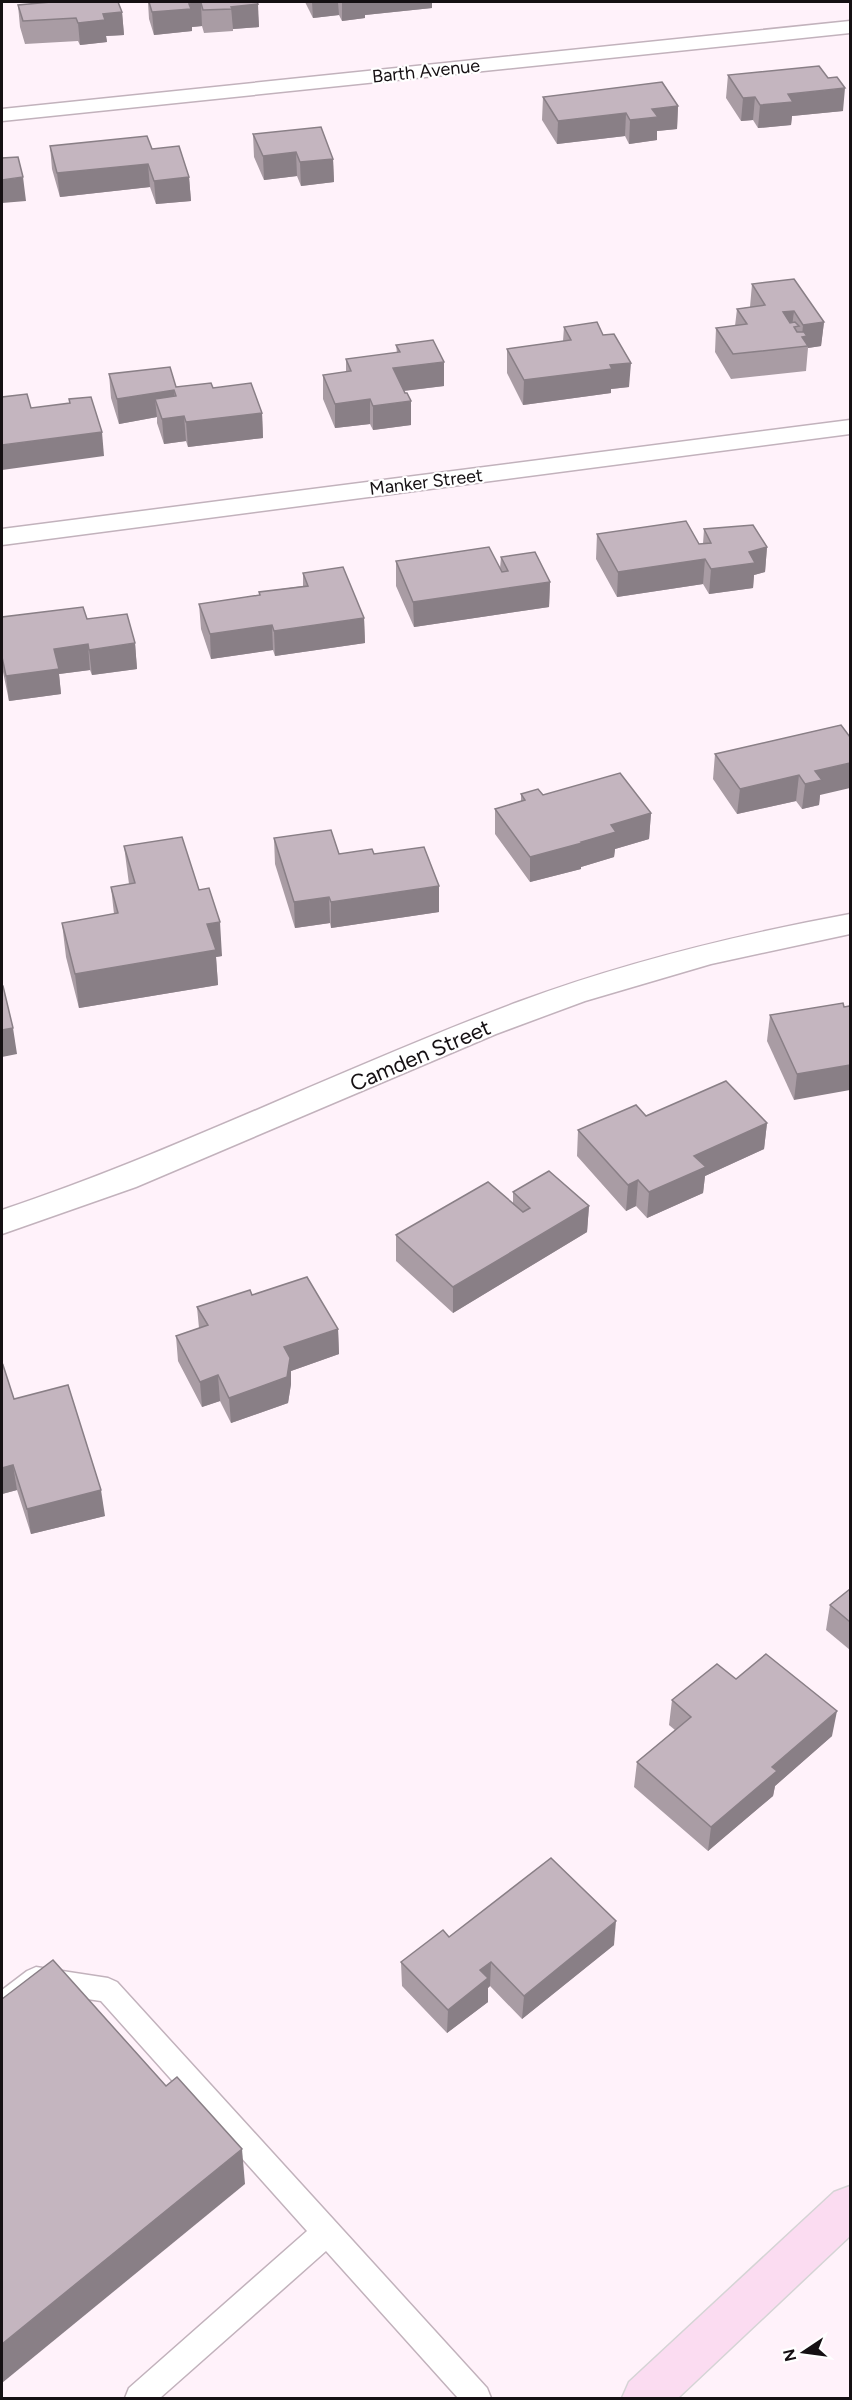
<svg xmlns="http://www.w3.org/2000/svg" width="852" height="2400" viewBox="0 0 852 2400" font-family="Figtree,sans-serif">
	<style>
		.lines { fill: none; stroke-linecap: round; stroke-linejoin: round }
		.lane-casing { stroke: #c2b2bc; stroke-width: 3 }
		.street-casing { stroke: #c2b2bc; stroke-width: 3 }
		.primary-casing { stroke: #d5d4d5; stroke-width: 3 }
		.lane { fill: #fff; fill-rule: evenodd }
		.street { fill: #fff; fill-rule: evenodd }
		.primary { fill: #fbdcf1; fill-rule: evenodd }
		.wall { fill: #a99ca4 }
		.shaded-wall { fill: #897f86 }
		.building { fill: #c4b5bf; stroke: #897f86; stroke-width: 1.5 }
		.labels { text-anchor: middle; stroke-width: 4.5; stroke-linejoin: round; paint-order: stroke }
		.far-street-label { font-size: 18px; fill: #151013; stroke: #fff }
		.street-label { font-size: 22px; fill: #151013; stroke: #fff }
	</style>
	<rect width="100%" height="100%" fill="#fff2fa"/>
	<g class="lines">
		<defs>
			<polygon id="lane" points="36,1967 108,1978 117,1982 487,2388 491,2398 458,2398 326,2251 160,2398 125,2398 129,2388 307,2231 101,2001 40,1992 11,2015 2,2018 2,1990 27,1971"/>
			<g id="street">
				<polygon points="850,21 850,33 2,121 2,109"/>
				<polygon points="850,420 850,434 2,545 2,529"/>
				<path d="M850,914V934L711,964L585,1001L496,1034L136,1187L2,1234V1210C178,1151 344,1067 518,1002C626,962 737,935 850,914Z"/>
			</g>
			<polygon id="primary" points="850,2186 850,2236 678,2398 622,2398 629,2382 834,2192"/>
		</defs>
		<use href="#lane" class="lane-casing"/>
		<use href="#street" class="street-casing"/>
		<use href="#primary" class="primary-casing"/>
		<use href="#lane" class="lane"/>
		<use href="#street" class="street"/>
		<use href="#primary" class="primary"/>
	</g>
	<g class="wall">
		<polygon points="148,2 257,2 259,27 233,29 233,31 204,33 202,26 192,27 192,31 154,35 149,19"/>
		<polygon points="305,2 432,2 432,8 365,15 365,18 342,21 339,15 313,18"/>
		<polygon points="18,5 122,12 124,35 106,36 107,42 80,45 78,41 25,44 20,27"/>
		<polygon points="728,75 843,111 792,116 791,125 758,128 753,120 741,121 726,98"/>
		<polygon points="543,97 678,106 677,129 657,131 657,140 629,144 625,136 557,144 542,120"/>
		<polygon points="253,134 333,159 334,182 301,186 297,176 264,180 254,157"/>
		<polygon points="50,146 152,149 189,177 191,201 156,204 150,187 60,197 52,169"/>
		<polygon points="752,284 824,322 821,346 808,348 806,371 731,379 715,352 716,328 735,326 737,309 750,307"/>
		<polygon points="564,327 603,335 629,387 611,389 611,393 523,405 507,373 507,349 563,341"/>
		<polygon points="396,345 444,362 444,386 404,391 411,401 411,425 373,430 370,424 335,428 323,399 323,375 346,372 346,359 397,353"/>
		<polygon points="109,374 176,387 213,388 262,413 263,438 188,447 186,441 164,444 157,423 157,417 119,424 111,398"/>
		<polygon points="704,529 767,547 765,572 754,575 753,588 709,594 703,584 617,597 596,559 597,534 699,544 703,544"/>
		<polygon points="501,557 550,582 549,607 414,627 396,586 396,561 500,569"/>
		<polygon points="303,573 364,618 365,643 275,656 273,650 211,659 201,629 199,604 259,596 259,592 303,586"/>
		<polygon points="2,617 87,619 135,643 137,669 92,675 90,670 59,674 61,694 9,701 2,667"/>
		<polygon points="841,725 820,795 819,805 802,809 796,801 737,814 713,779 715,754"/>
		<polygon points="521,794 543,795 651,813 649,839 615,849 614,857 581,867 581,869 530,882 495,834 495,809 521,801"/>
		<polygon points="274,838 339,854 374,854 439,886 439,912 331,928 330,923 295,928 275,864"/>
		<polygon points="124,846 199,890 222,956 216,957 218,985 79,1008 66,957 62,923 114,914 111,887 129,884"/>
		<polygon points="844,1007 794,1100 767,1041 770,1015"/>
		<polygon points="646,1116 767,1123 764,1149 705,1176 703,1193 647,1218 636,1206 626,1211 577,1156 578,1130"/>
		<polygon points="513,1192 589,1206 587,1232 453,1313 396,1261 396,1235 513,1203"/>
		<polygon points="252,1295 338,1329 339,1354 291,1371 291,1384 288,1403 231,1423 220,1401 202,1407 178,1361 176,1336 199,1328 197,1307"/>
		<polygon points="14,1399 105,1516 31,1534 17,1490 2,1494"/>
		<polygon points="850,1589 850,1650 826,1630 830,1605"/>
		<polygon points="736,1679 832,1736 775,1786 773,1796 708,1851 634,1787 637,1762 675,1730 669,1725 672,1700"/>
		<polygon points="449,1937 614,1945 522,2019 490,1986 488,1988 488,2002 447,2033 402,1986 401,1962"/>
	</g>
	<g class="shaded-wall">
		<polygon points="312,2 338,2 339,15 313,18"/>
		<polygon points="342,2 432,2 432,8 365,15 365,18 342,21"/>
		<polygon points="201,3 202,26 192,27 192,31 154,35 152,12 189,4"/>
		<polygon points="258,4 259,27 233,29 231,7"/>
		<polygon points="122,12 124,35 106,36 107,42 80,45 78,23 103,14"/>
		<polygon points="845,88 843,111 792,116 791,125 758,128 760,105 788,94"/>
		<polygon points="755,97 753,120 741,121 743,98"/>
		<polygon points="678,106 677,129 657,131 657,140 629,144 630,120 652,109"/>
		<polygon points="626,113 625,136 557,144 558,121"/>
		<polygon points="296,152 297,176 264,180 263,156"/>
		<polygon points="333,159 334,182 301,186 300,162"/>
		<polygon points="148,164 150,187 60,197 57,173"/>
		<polygon points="23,177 26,201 2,203 2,180"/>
		<polygon points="189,177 191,201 156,204 154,181"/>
		<polygon points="794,311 791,335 783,312"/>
		<polygon points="824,322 821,346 808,348 808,346 801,347 803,325"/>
		<polygon points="444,362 444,386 393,392 393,368"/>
		<polygon points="631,363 629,387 611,389 611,393 523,405 524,380 610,365"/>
		<polygon points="174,390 176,414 155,399 157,417 119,424 117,399"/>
		<polygon points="370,399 370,424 335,428 335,404"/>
		<polygon points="411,401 411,425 373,430 373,406"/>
		<polygon points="262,413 263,438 188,447 186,422"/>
		<polygon points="184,416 186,441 164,444 162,419"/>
		<polygon points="102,432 104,456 2,470 2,445"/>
		<polygon points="767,547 765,572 754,575 753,588 709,594 711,569 749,552"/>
		<polygon points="705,559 703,584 617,597 618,572"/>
		<polygon points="550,582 549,607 414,627 413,602"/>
		<polygon points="364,618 365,643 275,656 274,631"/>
		<polygon points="272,625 273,650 211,659 210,634"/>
		<polygon points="135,643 137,669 92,675 89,650"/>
		<polygon points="88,644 90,670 59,674 61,694 9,701 6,676 54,649"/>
		<polygon points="850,763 850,788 820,795 819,805 802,809 805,784 815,771"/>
		<polygon points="799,775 796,801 737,814 740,789"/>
		<polygon points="651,813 649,839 615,849 614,857 581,867 581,869 530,882 530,857 581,842 611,825"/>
		<polygon points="439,886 439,912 331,928 331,902"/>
		<polygon points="329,897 330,923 295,928 294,902"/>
		<polygon points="220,922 222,956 216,957 218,985 79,1008 75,974 207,924"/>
		<polygon points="13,1028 17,1054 2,1057 2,1030"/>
		<polygon points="850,1065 850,1090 794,1100 797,1074"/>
		<polygon points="767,1123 764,1149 705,1176 703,1193 647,1218 649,1192 694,1156"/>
		<polygon points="638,1180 636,1206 626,1211 628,1185"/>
		<polygon points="589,1206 587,1232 453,1313 453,1287"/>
		<polygon points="338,1329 339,1354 291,1371 291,1384 288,1403 231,1423 229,1398 284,1347"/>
		<polygon points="218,1375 220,1401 202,1407 200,1382"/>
		<polygon points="13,1465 17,1490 2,1494 2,1468"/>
		<polygon points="101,1490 105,1516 31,1534 27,1509"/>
		<polygon points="837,1711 832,1736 775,1786 773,1796 708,1851 711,1827 772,1767"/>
		<polygon points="616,1921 614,1945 522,2019 524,1996"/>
		<polygon points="491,1962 490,1986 488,1988 488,2002 447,2033 448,2010 480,1970"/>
		<polygon points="242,2149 245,2184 2,2383 2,2344"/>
	</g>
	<g class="building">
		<polygon points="51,2 118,2 122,12 103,14 105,20 78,23 76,18 23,21 18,5"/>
		<polygon points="149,2 257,2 258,4 231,7 232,9 203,10 201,3 189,4 191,9 152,12"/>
		<polygon points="819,66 828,78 837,77 845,88 788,94 793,102 760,105 755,97 743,98 728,75"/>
		<polygon points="662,82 678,106 652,109 658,117 630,120 626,113 558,121 543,97"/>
		<polygon points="321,127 333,159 300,162 296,152 263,156 253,134"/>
		<polygon points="147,136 152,149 179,146 189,177 154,181 148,164 57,173 50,146"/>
		<polygon points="18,157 23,177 2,180 2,158"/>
		<polygon points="794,279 824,322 803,325 794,311 783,312 790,323 795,322 799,326 794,327 797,332 804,332 807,336 802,337 808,346 733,354 716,328 747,324 737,309 765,305 752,284"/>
		<polygon points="597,322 603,335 614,334 631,363 610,365 612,369 524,380 507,349 571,340 564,327"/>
		<polygon points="433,340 444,362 393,368 405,393 407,393 411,401 373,406 370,399 335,404 323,375 351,371 346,359 400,352 396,345"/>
		<polygon points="170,367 176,387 211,383 213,388 251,383 262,413 186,422 184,416 162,419 155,399 176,396 174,390 117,399 109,374"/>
		<polygon points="27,394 31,408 70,403 69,399 91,397 102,432 2,445 2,397"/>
		<polygon points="686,521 699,544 711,543 704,529 753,525 767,547 749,552 755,563 711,569 705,559 618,572 597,534"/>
		<polygon points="489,547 502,572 508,571 501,557 535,552 550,582 413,602 396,561"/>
		<polygon points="343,567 364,618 274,631 272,625 210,634 199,604 260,595 259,592 308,586 303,573"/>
		<polygon points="83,607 87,619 127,614 135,643 89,650 88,644 54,649 59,669 6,676 2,657 2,617"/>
		<polygon points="841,725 850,737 850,763 815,771 822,780 805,784 799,775 740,789 715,754"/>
		<polygon points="620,773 651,813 611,825 616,832 581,842 582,843 530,857 495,809 525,800 521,794 538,789 543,795"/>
		<polygon points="331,830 339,854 372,849 374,854 424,847 439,886 331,902 329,897 294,902 274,838"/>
		<polygon points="182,837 199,890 209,888 220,922 207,924 216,950 75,974 62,923 118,913 111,887 135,883 124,846"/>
		<polygon points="2,986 3,986 13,1028 2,1030"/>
		<polygon points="843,1003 844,1007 850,1006 850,1065 797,1074 770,1015"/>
		<polygon points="726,1081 767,1123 694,1156 706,1167 649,1192 638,1180 628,1185 578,1130 636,1105 646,1116"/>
		<polygon points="549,1171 589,1206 453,1287 396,1235 488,1182 523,1212 530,1208 513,1192"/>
		<polygon points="307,1277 338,1329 284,1347 290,1358 287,1377 229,1398 218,1375 200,1382 176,1336 208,1325 197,1307 250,1290 252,1295"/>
		<polygon points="3,1365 14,1399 68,1385 101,1490 27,1509 13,1465 2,1468 2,1366"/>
		<polygon points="850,1589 850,1622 830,1605"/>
		<polygon points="766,1654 837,1711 772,1767 777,1771 711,1827 637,1762 691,1717 672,1700 717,1664 736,1679"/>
		<polygon points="551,1858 616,1921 524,1996 491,1962 480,1970 488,1978 448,2010 401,1962 443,1930 449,1937"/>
		<polygon points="53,1960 166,2086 177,2077 242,2149 2,2344 2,1999"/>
	</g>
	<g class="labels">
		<g class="far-street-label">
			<text transform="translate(426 71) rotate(-6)" y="6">Barth Avenue</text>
			<text transform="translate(426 482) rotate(-7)" y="6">Manker Street</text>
		</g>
		<g class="street-label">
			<text transform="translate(420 1055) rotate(-23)" y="8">Camden Street</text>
		</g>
	</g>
	<rect width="852" height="2400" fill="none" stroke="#151013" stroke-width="6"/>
	<g transform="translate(804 2352) rotate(257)" stroke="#ffffff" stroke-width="4.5" paint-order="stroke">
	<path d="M0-4.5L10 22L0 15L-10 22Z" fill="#151013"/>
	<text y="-9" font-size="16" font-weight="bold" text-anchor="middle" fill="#151013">N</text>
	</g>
</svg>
